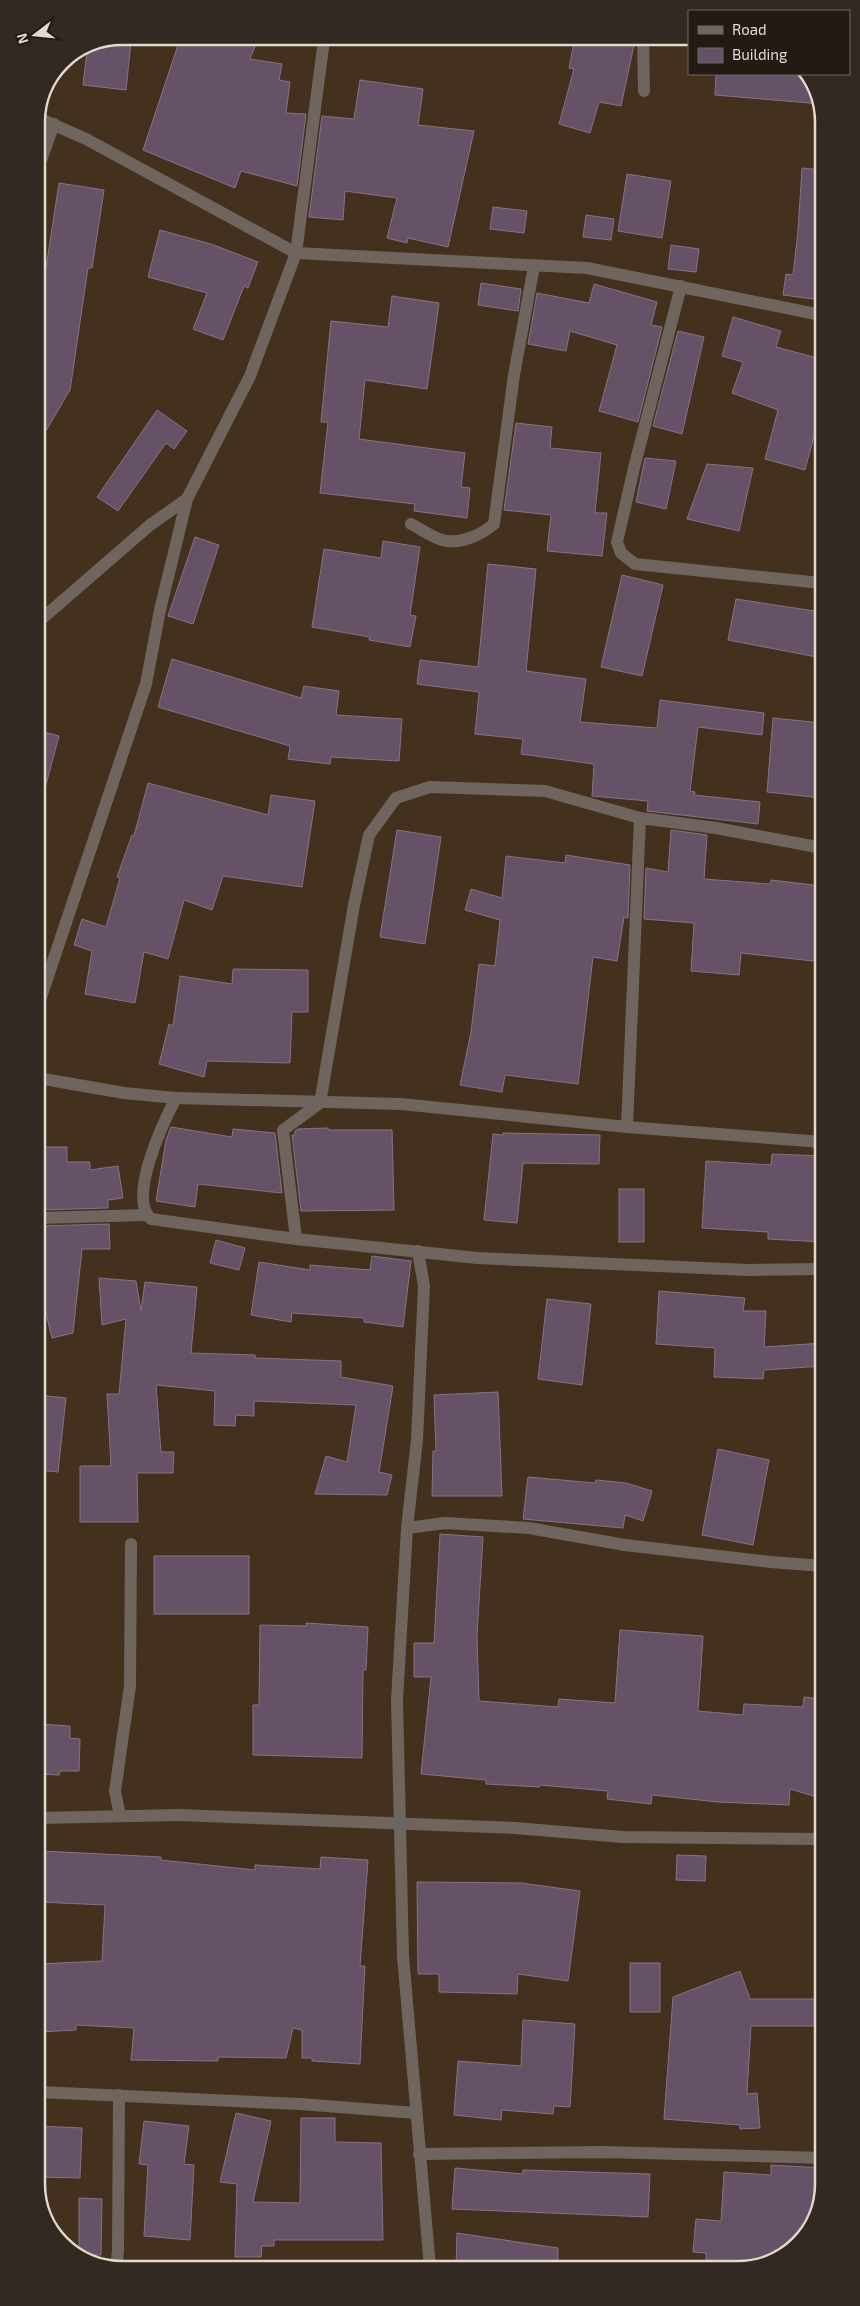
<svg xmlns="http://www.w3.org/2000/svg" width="860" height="2306" viewBox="0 0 860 2306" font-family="'Exo 2',sans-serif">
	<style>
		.building { fill: #665266; stroke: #877287 }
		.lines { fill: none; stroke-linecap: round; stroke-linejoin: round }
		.street { stroke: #70655e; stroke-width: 12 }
		.rim { fill: none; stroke: #e4d9cd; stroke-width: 2.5 }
	</style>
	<rect width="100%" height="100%" fill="#43311e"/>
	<g class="building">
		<polygon points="575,38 598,38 634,45 621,106 599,102 590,133 559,124 574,69 569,68"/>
		<polygon points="257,41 250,59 282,64 279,80 290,82 286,113 306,114 297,186 241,171 235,188 143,150 179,42"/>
		<polygon points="131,42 126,90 83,85 88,43"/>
		<polygon points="716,74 805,74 821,100 821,104 715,95"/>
		<polygon points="360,80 423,89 418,125 474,131 448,247 408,238 407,243 387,238 397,198 345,191 343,220 309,217 322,116 354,119"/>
		<polygon points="802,168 821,170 821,300 783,295 786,274 793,275 798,231"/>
		<polygon points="627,174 671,181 662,238 618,231"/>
		<polygon points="59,183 104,190 92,268 88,268 70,390 37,446 37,280 44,281"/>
		<polygon points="493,207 527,211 524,233 490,229"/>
		<polygon points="586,215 614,219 611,240 583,237"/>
		<polygon points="160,230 211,244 258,262 248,288 244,286 223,340 193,329 207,293 148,277"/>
		<polygon points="671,245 699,249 696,272 668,269"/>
		<polygon points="481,283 521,289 518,311 478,305"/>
		<polygon points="594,284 657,302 651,325 662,327 638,422 599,411 617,345 570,331 566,351 528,344 537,293 589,303"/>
		<polygon points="392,296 439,303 427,389 365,380 359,439 465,453 461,487 470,488 467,518 414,511 415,504 320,493 328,422 321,422 331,321 388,327"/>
		<polygon points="733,317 781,331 776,347 821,359 821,409 805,470 765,459 778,410 732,393 743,362 722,356"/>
		<polygon points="678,331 704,337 682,434 653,426"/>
		<polygon points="157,410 187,431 174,449 166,443 118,511 97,497"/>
		<polygon points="516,423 552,427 550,448 601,453 595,513 607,513 602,556 547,551 551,515 504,510"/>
		<polygon points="645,458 676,461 666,509 636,502"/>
		<polygon points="707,464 753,468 739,531 687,519"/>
		<polygon points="195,537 219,545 193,624 168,616"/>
		<polygon points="383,541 420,547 410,615 416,616 410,647 369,640 370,637 312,627 324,549 381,558"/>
		<polygon points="488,564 536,569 526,671 586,679 580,722 657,728 660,700 764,713 762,735 698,727 690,791 695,792 694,795 760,802 758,824 647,811 648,801 592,796 594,764 521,754 523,739 475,734 479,692 417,684 420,660 478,667"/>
		<polygon points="622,575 663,585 642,676 601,667"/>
		<polygon points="736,599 821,612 822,658 728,640"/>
		<polygon points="172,659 301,698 304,686 339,691 336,715 402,719 399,761 331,757 330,764 288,759 290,746 158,707"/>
		<polygon points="773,718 822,723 822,798 767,792"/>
		<polygon points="37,730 59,736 44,792 37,791"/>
		<polygon points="148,783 268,815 271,795 315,801 302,887 223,876 212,910 184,900 168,959 144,952 135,1003 85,994 92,951 74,945 82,919 106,927 120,878 117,877 132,835 134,836"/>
		<polygon points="397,830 441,837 425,944 380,937"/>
		<polygon points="671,830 707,835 704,879 770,884 771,880 822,886 822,962 741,953 739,975 691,971 694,923 644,919 646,868 668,872"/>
		<polygon points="566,855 630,865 628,918 624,917 617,961 593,957 578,1084 505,1075 502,1092 460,1085 471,1032 479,964 495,966 500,920 465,910 471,889 502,898 506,856 565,863"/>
		<polygon points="233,969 308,970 308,1012 292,1012 290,1063 207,1061 204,1077 159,1064 169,1024 173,1026 180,976 232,984"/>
		<polygon points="171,1127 232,1137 233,1129 275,1133 282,1193 198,1184 195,1207 156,1201 166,1140"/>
		<polygon points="328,1128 328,1130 392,1130 394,1210 301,1211 292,1135 295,1135 295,1131 298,1129"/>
		<polygon points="503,1133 600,1135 599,1164 523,1163 517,1223 484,1220 493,1134 503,1135"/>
		<polygon points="38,1147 67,1147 67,1162 90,1162 90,1170 118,1166 123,1198 108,1200 108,1208 38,1210"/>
		<polygon points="772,1154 822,1156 822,1242 768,1239 768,1232 702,1228 706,1161 771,1165"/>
		<rect x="619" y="1189" width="25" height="53"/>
		<polygon points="109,1224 110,1249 82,1249 73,1333 52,1338 38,1281 38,1226"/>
		<polygon points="216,1240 245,1248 239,1270 210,1263"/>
		<polygon points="372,1256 411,1261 403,1327 364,1322 364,1318 292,1313 291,1322 251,1315 259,1262 310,1270 310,1265 370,1270"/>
		<polygon points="99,1278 136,1281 141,1311 145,1282 197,1287 191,1353 255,1355 255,1358 341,1361 341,1377 393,1386 379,1472 392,1475 387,1495 315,1494 326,1456 347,1462 356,1405 254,1401 254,1416 236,1415 235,1426 214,1425 215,1391 156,1385 161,1452 174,1452 173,1473 137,1473 138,1522 80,1522 80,1466 111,1466 107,1394 119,1394 126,1319 102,1325"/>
		<polygon points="659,1291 745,1298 743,1311 766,1311 764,1347 823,1343 823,1366 764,1370 763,1379 714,1377 715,1348 656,1344"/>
		<polygon points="547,1299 591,1304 582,1385 538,1379"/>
		<polygon points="498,1392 502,1496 432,1496 433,1451 436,1451 434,1395"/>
		<polygon points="38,1395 66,1398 58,1472 38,1470"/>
		<polygon points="718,1449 769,1460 753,1545 702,1535"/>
		<polygon points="528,1477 595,1483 596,1480 626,1483 652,1491 643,1521 625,1515 623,1528 523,1519"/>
		<polygon points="440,1534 483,1537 477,1635 479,1701 558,1707 559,1699 615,1703 620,1630 703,1636 698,1711 743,1715 744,1704 803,1707 804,1697 823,1699 823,1799 790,1789 789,1805 718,1802 652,1795 651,1804 607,1799 608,1791 540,1785 539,1787 486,1784 486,1780 421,1774 431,1677 414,1677 414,1643 434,1643"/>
		<rect x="154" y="1556" width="95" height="58"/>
		<polygon points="306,1623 368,1627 366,1670 363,1670 362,1758 253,1755 253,1705 259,1705 260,1625 306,1626"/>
		<polygon points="39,1724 70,1726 70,1738 80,1739 79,1771 60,1771 59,1775 39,1774"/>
		<polygon points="42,1851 161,1857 161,1860 255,1870 255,1865 320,1869 321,1857 368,1860 360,1966 365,1966 360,2064 312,2061 312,2058 302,2058 302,2030 293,2028 286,2058 218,2057 218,2061 131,2060 134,2028 76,2025 76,2030 39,2032 39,1964 102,1961 105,1905 40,1902"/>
		<polygon points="677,1855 706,1856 705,1881 676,1880"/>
		<polygon points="417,1882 521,1883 580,1891 568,1981 518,1974 517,1994 439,1992 439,1974 418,1974"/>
		<rect x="630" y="1963" width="30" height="49"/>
		<polygon points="740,1971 750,1999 823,1999 824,2026 751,2026 747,2094 757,2093 760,2128 740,2129 740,2125 664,2119 673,1997"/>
		<polygon points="523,2020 575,2024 570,2107 554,2106 553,2114 502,2110 501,2120 454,2115 458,2061 521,2066"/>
		<polygon points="236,2113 271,2121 253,2202 300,2203 301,2118 335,2118 335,2142 381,2143 383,2240 274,2240 274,2246 262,2246 261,2257 235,2257 237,2184 220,2182"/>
		<polygon points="144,2121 189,2126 184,2164 194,2165 190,2240 144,2236 148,2165 139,2164"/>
		<polygon points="39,2126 82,2128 80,2178 39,2177"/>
		<polygon points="771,2165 824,2168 824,2184 806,2236 762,2266 706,2263 706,2253 693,2252 696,2219 721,2221 724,2172 771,2175"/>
		<polygon points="455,2168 523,2174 523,2170 650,2174 648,2217 452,2209"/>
		<polygon points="79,2198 102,2199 101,2255 79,2254"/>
		<polygon points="457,2233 558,2248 558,2268 456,2268"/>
	</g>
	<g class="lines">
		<g class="street">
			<polyline points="643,37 644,91"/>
			<polyline points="36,117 86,139 296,253 587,268 821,315"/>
			<polyline points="36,174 54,124"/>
			<polyline points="681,286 634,468 617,542 621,553 635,564 821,583"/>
			<path d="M411,524C421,529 432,537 442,540C460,545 481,535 494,524L514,375L534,266"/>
			<polyline points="37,623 150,525 187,499"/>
			<polyline points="38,1006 146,684 160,610 187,499 250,376 296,253 324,40"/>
			<path d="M38,1078L124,1093L176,1098C164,1121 127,1198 151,1219L296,1239L477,1258L748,1270L822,1269"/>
			<polyline points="176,1098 401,1104 627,1127 822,1142"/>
			<polyline points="627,1127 640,818"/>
			<polyline points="38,1218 146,1215"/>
			<polyline points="296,1239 283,1130 320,1103 354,905 369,835 396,798 430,787 545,791 640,818 716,828 822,848"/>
			<polyline points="418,1251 424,1286 417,1440 407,1528 397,1700 403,1956 430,2268"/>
			<polyline points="407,1528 445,1523 529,1528 625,1545 771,1562 823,1566"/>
			<polyline points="120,1816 115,1791 130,1686 131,1544"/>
			<polyline points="39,1818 180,1815 515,1828 623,1837 823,1839"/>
			<polyline points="39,2092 300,2104 416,2113"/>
			<polyline points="419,2154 604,2152 824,2158"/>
			<polyline points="116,2270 118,2251 119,2095"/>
		</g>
	</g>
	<path d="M0 0H860V2306H0ZM122 45H738A77 77 0 0 1 815 122V2184A77 77 0 0 1 738 2261H122A77 77 0 0 1 45 2184V122A77 77 0 0 1 122 45Z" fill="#322a22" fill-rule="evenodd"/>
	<path class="rim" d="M122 45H738A77 77 0 0 1 815 122V2184A77 77 0 0 1 738 2261H122A77 77 0 0 1 45 2184V122A77 77 0 0 1 122 45Z"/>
	<rect x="688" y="10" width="162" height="65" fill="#231b13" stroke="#70675d"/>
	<rect x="698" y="26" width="25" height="8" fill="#70655e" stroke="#70675d"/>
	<text x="732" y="35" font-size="15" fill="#e4d9cd">Road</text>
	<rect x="698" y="48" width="25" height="15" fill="#665266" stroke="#70675d"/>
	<text x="732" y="60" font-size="15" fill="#e4d9cd">Building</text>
	<g transform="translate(35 35) rotate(254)" stroke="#231b13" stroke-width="4" paint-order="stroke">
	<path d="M0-4L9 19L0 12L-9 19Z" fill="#e4d9cd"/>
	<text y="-8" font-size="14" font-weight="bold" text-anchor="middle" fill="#e4d9cd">N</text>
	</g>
</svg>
